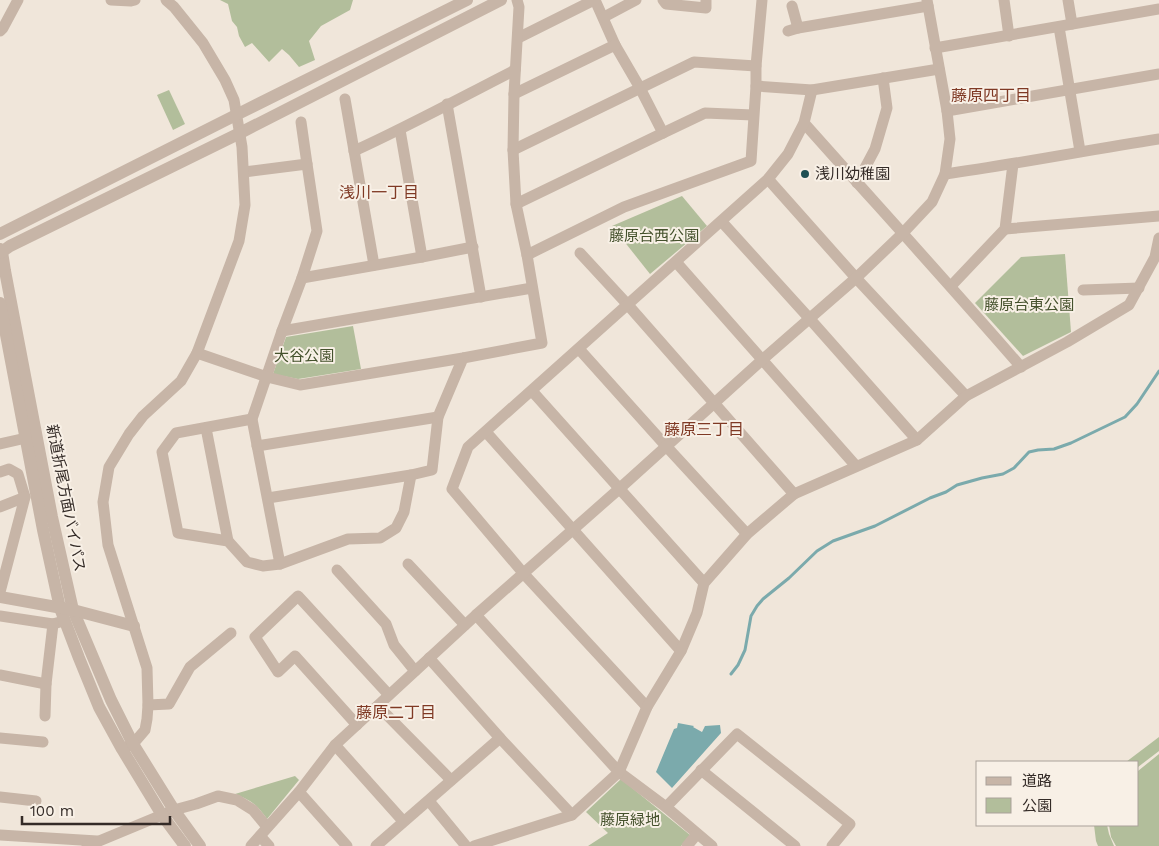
<svg xmlns="http://www.w3.org/2000/svg" width="1159" height="846" viewBox="0 0 1159 846" font-family="'Work Sans','Noto Sans JP',sans-serif">
	<style>
		.green { fill: #b2be9b }
		.water { fill: #7baaac }
		.lines { fill: none; stroke-linecap: round; stroke-linejoin: round }
		.stream { stroke: #7baaac; stroke-width: 3 }
		.minor { stroke: #c7b5a7; stroke-width: 11 }
		.tertiary { stroke: #c7b5a7; stroke-width: 12 }
		.poi-dot { fill: #1f5053; stroke: #f8f0e6; stroke-width: 2 }
		.labels { text-anchor: middle; stroke-width: 4; stroke-linejoin: round; paint-order: stroke }
		.poi-label { font-size: 15px; fill: #342b27; stroke: #f8f0e6; text-anchor: start }
		.park-label { font-size: 15px; fill: #44512c; stroke: #f8f0e6 }
		.street-label { font-size: 15px; fill: #342b27; stroke: #f8f0e6 }
		.neighbourhood-label { font-size: 16px; fill: #7f3924; stroke: #f8f0e6 }
	</style>
	<rect width="100%" height="100%" fill="#f0e6da"/>
	<g class="green">
		<polygon points="220,0 353,0 350,10 321,26 309,41 315,60 299,67 289,55 282,49 269,62 252,43 245,47 239,36 237,27 232,21 228,4"/>
		<polygon points="169,90 185,124 173,130 157,95"/>
		<polygon points="682,196 707,226 650,274 612,226"/>
		<polygon points="1065,254 1071,332 1023,356 975,303 1021,257"/>
		<polygon points="353,326 361,369 298,379 273,374 286,337"/>
		<polygon points="1159,737 1159,751 1138,767 1138,762 1126,762"/>
		<polygon points="1159,754 1159,846 1116,846 1111,837 1109,825 1138,825 1138,771"/>
		<path d="M295,776L299,780L267,819C256,804 252,801 235,794Z"/>
		<polygon points="621,779 690,835 681,846 588,846 608,833 586,812"/>
		<polygon points="1094,825 1107,825 1109,834 1114,846 1098,846 1096,841"/>
	</g>
	<polygon class="water" points="678,723 694,726 693,727 702,732 705,726 720,725 721,733 672,788 656,772 674,729 677,728"/>
	<g class="lines">
		<polyline class="stream" points="731,674 738,665 745,650 751,616 757,606 763,599 789,578 817,551 833,541 875,526 930,498 946,492 957,485 982,478 1003,474 1014,468 1029,452 1038,450 1054,449 1071,443 1125,417 1137,404 1159,371"/>
		<g class="minor">
			<polyline points="111,0 131,1 135,0"/>
			<polyline points="595,0 615,45 640,88 663,133"/>
			<polyline points="663,0 666,4 706,8 706,0"/>
			<polyline points="1004,0 1009,36"/>
			<polyline points="1068,0 1072,24"/>
			<polyline points="792,6 798,28"/>
			<polyline points="604,17 636,0"/>
			<polyline points="1059,27 1080,151"/>
			<polyline points="0,31 3,28 18,0"/>
			<polyline points="788,31 798,28 928,6"/>
			<polyline points="518,38 594,0"/>
			<polyline points="935,48 1159,9"/>
			<polyline points="756,86 812,90 939,69"/>
			<polyline points="514,94 615,45"/>
			<polyline points="345,99 374,265"/>
			<polyline points="447,104 481,297"/>
			<polyline points="947,111 1159,74"/>
			<polyline points="301,122 307,164"/>
			<path d="M804,123C876,204 950,285 1021,367"/>
			<polyline points="400,130 422,257"/>
			<polyline points="513,150 694,62 756,66"/>
			<path d="M354,151C409,126 462,97 515,70"/>
			<polyline points="244,172 307,164 317,231 302,278 282,331 252,419 280,564"/>
			<path d="M945,174C1017,164 1088,150 1159,139"/>
			<polyline points="768,179 856,278 966,396"/>
			<polyline points="857,183 875,149 887,108 883,78"/>
			<polyline points="516,204 663,133 705,113 753,115"/>
			<polyline points="722,222 809,318 917,440"/>
			<polyline points="1005,229 1159,216"/>
			<polyline points="580,253 628,305 794,494"/>
			<polyline points="527,255 624,207 751,161 756,86 756,66 762,0"/>
			<polyline points="676,262 856,466"/>
			<polyline points="302,278 422,257 473,247"/>
			<polyline points="951,286 1005,229 1013,164"/>
			<polyline points="1083,290 1139,288"/>
			<polyline points="282,331 532,288"/>
			<polyline points="579,349 666,446 747,534"/>
			<polyline points="197,353 267,377 300,385 463,358 542,343 527,255 516,204 513,150 514,94 519,7 517,0"/>
			<polyline points="532,391 704,583"/>
			<polyline points="252,419 176,433 162,452 178,533 228,541 247,562 263,566 280,564 348,539 380,538 396,528 404,512 411,475"/>
			<polyline points="206,428 228,541"/>
			<polyline points="486,432 681,651"/>
			<polyline points="0,444 26,438"/>
			<polyline points="257,446 438,417"/>
			<polyline points="0,472 9,469 18,474 25,497"/>
			<polyline points="268,498 411,475 432,470 438,417 463,358"/>
			<polyline points="0,507 25,497 0,592"/>
			<polyline points="408,564 465,625"/>
			<polyline points="337,570 386,624 394,645 415,671"/>
			<polyline points="476,615 619,772 666,807 712,846"/>
			<polyline points="0,616 53,624 60,622"/>
			<polyline points="429,658 500,738 572,815"/>
			<polyline points="0,675 46,684"/>
			<polyline points="148,705 169,704 190,667 231,633"/>
			<polyline points="378,706 451,780"/>
			<polyline points="647,707 524,574 452,489 468,447 768,179 788,154 804,123 812,90"/>
			<polyline points="45,716 46,684 53,624"/>
			<polyline points="357,725 295,656 278,672 255,637 298,596 389,695"/>
			<polyline points="0,738 43,742"/>
			<polyline points="335,745 403,821"/>
			<polyline points="126,747 133,744 145,730 147,719 148,705 147,668 108,545 103,502 109,467 129,434 143,416 181,381 197,353 239,241 245,205 242,147 234,100 225,80 203,43 174,7 166,0"/>
			<polyline points="701,770 795,846"/>
			<polyline points="299,792 347,846"/>
			<polyline points="0,797 36,801"/>
			<polyline points="429,801 466,846"/>
			<polyline points="666,807 737,734 850,824 832,846"/>
			<polyline points="0,835 97,841"/>
			<polyline points="260,836 269,846"/>
			<polyline points="87,846 174,810 196,804 218,796 237,800 253,810 267,827"/>
			<polyline points="251,846 299,792 335,745 476,615 619,489 762,360 856,278 902,234 932,202 945,174 950,139 947,111 927,0"/>
			<polyline points="376,846 500,738"/>
			<polyline points="474,846 572,815 619,772 647,707 681,651 697,613 704,583 747,534 794,494 917,440 966,396 1067,342 1129,305 1155,257 1159,238"/>
			<polyline points="687,846 697,834"/>
		</g>
		<g class="tertiary">
			<polyline points="0,234 236,115 467,0"/>
			<polyline points="0,249 2,252 5,271 52,517 73,610 111,700 133,744 174,810 200,846"/>
			<polyline points="0,253 10,246 240,133 501,0"/>
			<polyline points="0,303 43,530 60,608 79,658 99,707 122,749 162,815 185,846"/>
			<polyline points="0,597 73,610 134,626"/>
		</g>
	</g>
	<circle class="poi-dot" cx="805" cy="174" r="5"/>
	<g class="labels">
		<g class="poi-label">
			<text x="815" y="179">浅川幼稚園</text>
		</g>
		<g class="park-label">
			<text x="654" y="241">藤原台西公園</text>
			<text x="1029" y="310">藤原台東公園</text>
			<text x="304" y="361">大谷公園</text>
			<text x="630" y="825">藤原緑地</text>
		</g>
		<g class="street-label">
			<text transform="translate(66 498) rotate(79)" y="5">新道折尾方面バイパス</text>
		</g>
		<g class="neighbourhood-label">
			<text x="991" y="101">藤原四丁目</text>
			<text x="379" y="198">浅川一丁目</text>
			<text x="704" y="435">藤原三丁目</text>
			<text x="396" y="718">藤原二丁目</text>
		</g>
	</g>
	<rect x="976" y="761" width="162" height="65" fill="#f8f0e6" stroke="#aaa19a"/>
	<rect x="986" y="777" width="25" height="8" fill="#c7b5a7" stroke="#aaa19a"/>
	<text x="1022" y="786" font-size="15" fill="#342b27">道路</text>
	<rect x="986" y="798" width="25" height="15" fill="#b2be9b" stroke="#aaa19a"/>
	<text x="1022" y="811" font-size="15" fill="#342b27">公園</text>
	<path d="M22 816v8h148v-8" fill="none" stroke="#342b27" stroke-width="2.5"/>
	<text x="30" y="816" font-size="15" fill="#342b27" stroke="#f8f0e6" stroke-width="4" paint-order="stroke">100 m</text>
</svg>
